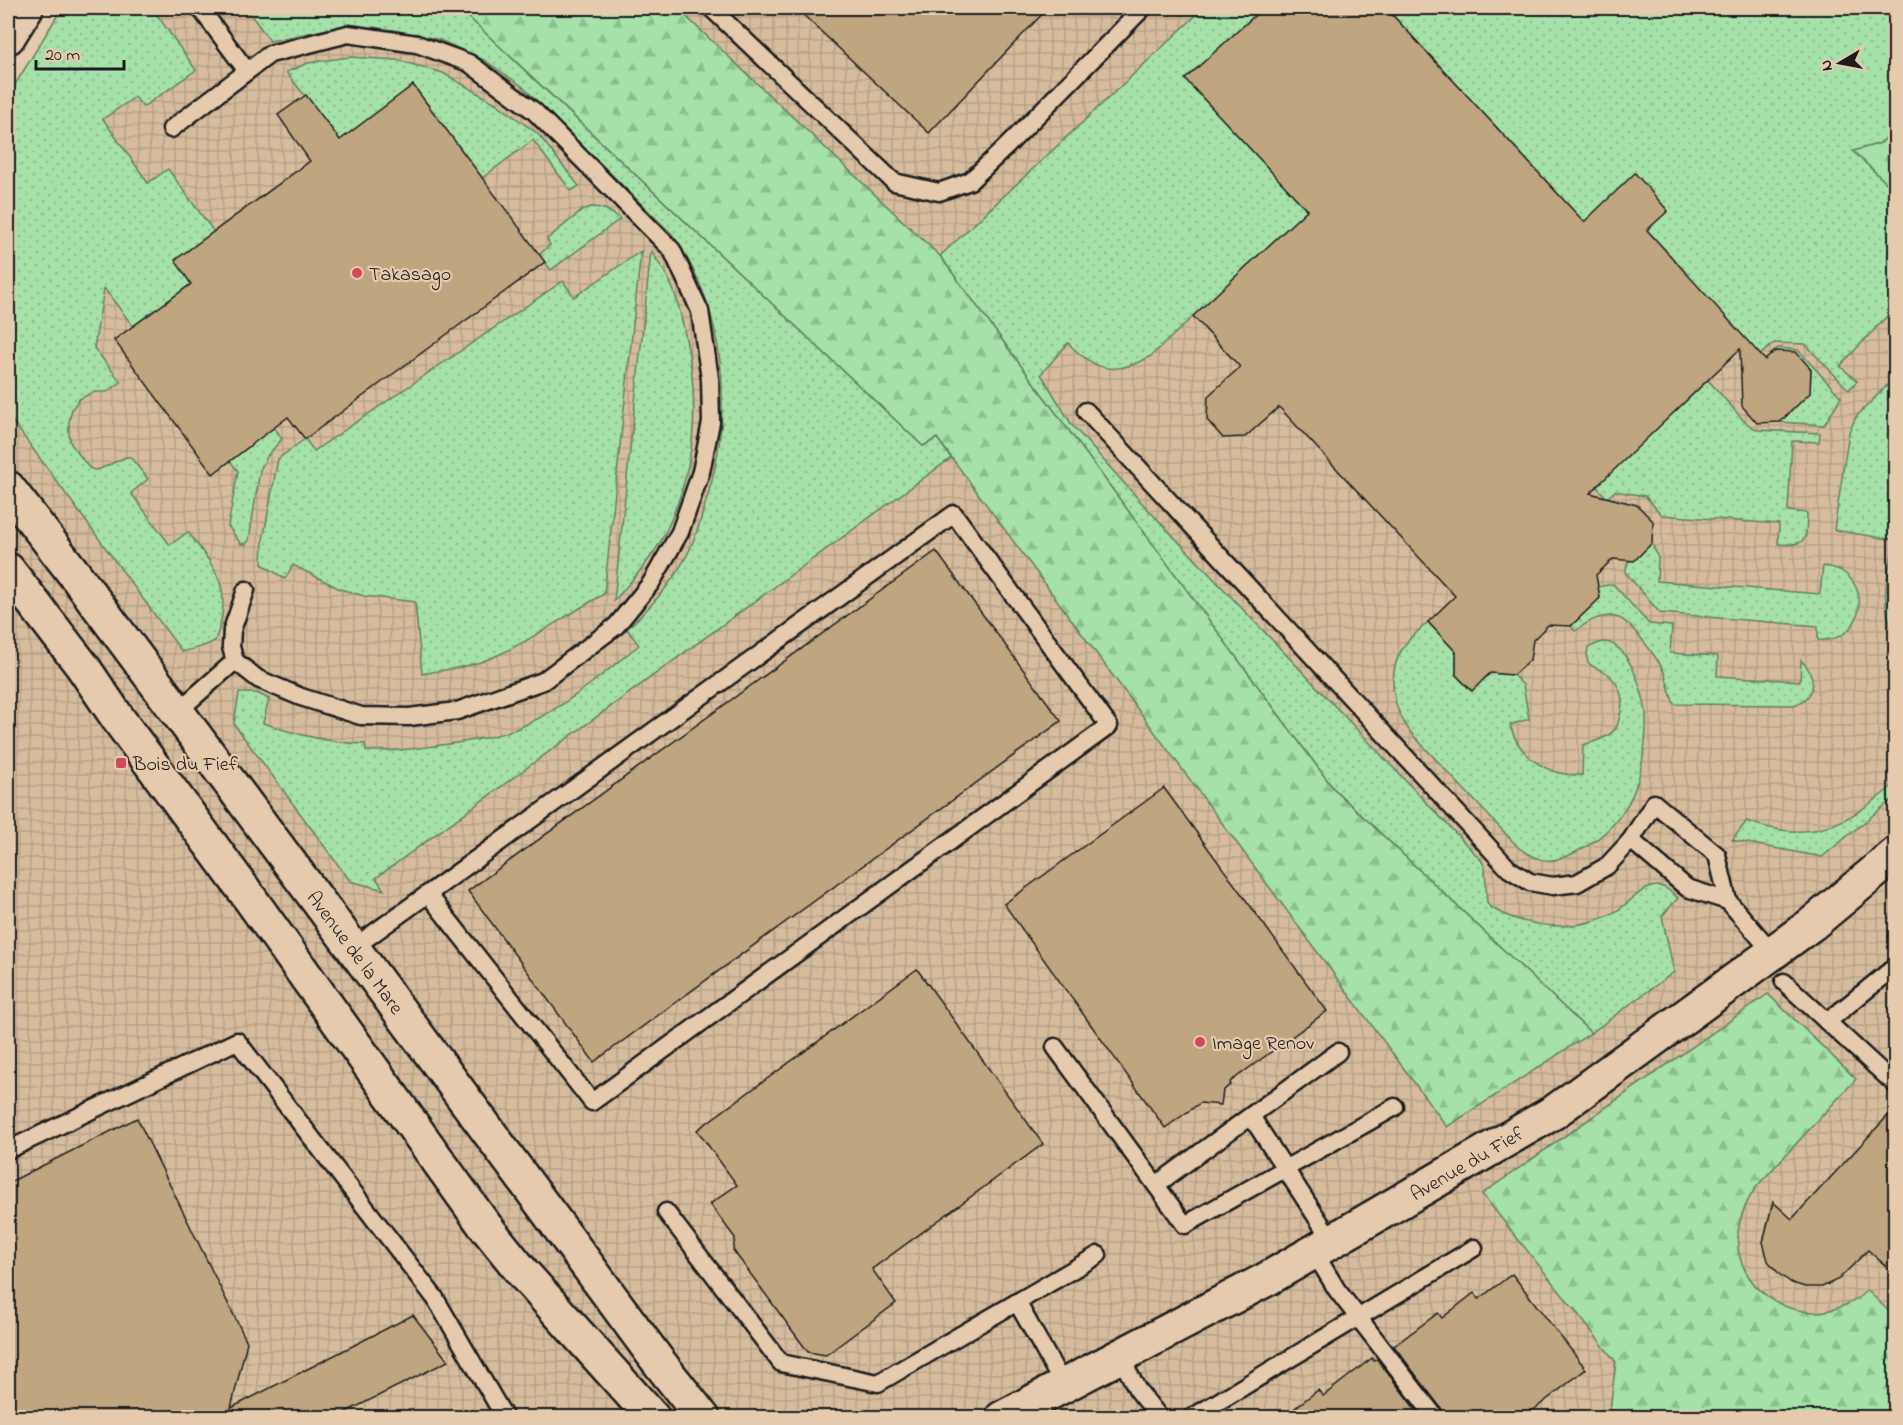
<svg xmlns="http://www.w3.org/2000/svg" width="1903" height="1425" viewBox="0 0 1903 1425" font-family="'Indie Flower',sans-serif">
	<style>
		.industrial { fill: url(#industrial-grid) }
		.grass { fill: url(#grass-dots); stroke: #607e62; stroke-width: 1.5 }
		.forest { fill: url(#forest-firs); stroke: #607e62; stroke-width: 1.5 }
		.building { fill: #bfa680; stroke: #1c1c1c; stroke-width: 1.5 }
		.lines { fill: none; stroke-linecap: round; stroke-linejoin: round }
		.service-casing { stroke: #1c1c1c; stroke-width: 21 }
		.minor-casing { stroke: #1c1c1c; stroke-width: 38 }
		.tertiary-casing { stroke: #1c1c1c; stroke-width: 38 }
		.service { stroke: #e6caad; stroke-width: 16 }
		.minor { stroke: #e6caad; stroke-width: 33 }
		.tertiary { stroke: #e6caad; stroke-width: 33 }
		.poi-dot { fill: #d1495b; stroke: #e6caad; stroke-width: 2 }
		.labels { text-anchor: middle; stroke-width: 4.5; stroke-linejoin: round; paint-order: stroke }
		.poi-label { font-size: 20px; fill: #1c1c1c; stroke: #e6caad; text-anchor: start }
		.street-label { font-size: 20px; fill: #1c1c1c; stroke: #e6caad }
	</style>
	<defs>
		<pattern id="industrial-grid" width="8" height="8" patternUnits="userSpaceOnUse" patternTransform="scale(1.5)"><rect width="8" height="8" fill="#d6bc9d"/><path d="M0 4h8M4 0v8" fill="none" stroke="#b7a187"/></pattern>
		<pattern id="grass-dots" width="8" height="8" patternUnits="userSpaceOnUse" patternTransform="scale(1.5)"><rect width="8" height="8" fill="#a5e1a8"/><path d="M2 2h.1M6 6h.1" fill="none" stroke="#8dc090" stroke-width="1.8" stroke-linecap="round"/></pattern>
		<pattern id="forest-firs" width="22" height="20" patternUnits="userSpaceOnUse" patternTransform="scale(1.5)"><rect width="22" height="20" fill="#a5e1a8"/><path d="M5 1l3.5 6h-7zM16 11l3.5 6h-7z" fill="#8dc090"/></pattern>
	</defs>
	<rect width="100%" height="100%" fill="#e6caad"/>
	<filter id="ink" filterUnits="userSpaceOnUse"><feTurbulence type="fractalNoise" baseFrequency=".0167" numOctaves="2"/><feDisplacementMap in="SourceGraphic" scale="12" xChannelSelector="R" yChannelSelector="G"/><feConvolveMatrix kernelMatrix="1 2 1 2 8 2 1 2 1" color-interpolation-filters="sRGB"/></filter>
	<g filter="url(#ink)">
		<polygon class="industrial" points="62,8 1895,8 1895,1417 8,1418 8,96"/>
		<g class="grass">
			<path d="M62,8H152L196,70L143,107L135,97L103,119L148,183L168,169L214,232L191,284L133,326L104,288L94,348L121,382L107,392H94L79,399L72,409L69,422V435L71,444L89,468L94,470L100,469L126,457H130L148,479L131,493L170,545L188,532C218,572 234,590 215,641L204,646L182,652L8,415V96Z"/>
			<path d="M246,8H459L923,446L937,438L951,458L376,878L384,890L350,881L234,724L239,693H257L269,699L263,723C297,735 329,743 365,744L366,751C396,752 426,747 456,743C480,739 505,735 527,724C567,706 605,672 639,645L627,629C651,607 674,582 689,551C695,538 700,523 704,508C734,416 729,315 672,234L522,86L484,60L440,40L394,30L357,26L332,28L270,41Z"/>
			<path d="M1204,8H1263L1186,79L1307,210L1151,356C1116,376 1096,372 1068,343L1041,374L1072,425L1141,502L1481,860L1485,867L1487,903L1490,907C1527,929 1576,933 1615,912C1629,904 1641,886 1658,886C1666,886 1672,893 1678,898L1662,916L1674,972L1591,1033L1333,788L940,256Z"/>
			<polygon points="1386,8 1895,8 1895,129 1881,143 1853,151 1895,191 1895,310 1890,313 1840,366 1857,381 1849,390 1805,344 1774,343 1760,355 1584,222"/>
			<polygon points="349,57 397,60 443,73 497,104 538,134 579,186 571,191 533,140 482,178 413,85 340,140 286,72 308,63"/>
			<path d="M591,207C603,207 610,211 620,219L551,270L539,255L550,245L547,239L583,210Z"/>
			<path d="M641,251L604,594C566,615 527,644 486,660C466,668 443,670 422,674L415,602L364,596L340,589L293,565L285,579L262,564L263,540L278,459L305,439L314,451L563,281L574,297Z"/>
			<path d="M651,251C657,261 665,271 670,282C677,296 681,315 684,330C701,400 697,466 666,531C654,557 632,580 614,601Z"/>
			<polygon points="1778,348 1798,350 1841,397 1824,425 1780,422 1810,393 1811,369 1775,351"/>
			<polygon points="1895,377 1895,540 1834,530 1849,432 1856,417"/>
			<path d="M1708,380L1745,422L1757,430L1820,433L1819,442L1792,441L1788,511L1807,513C1806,541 1808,546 1778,544L1779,524L1662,515L1645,496L1615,491L1607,498L1596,486Z"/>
			<polygon points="274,427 282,439 268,455 260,470 249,540 246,544 241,544 228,526 238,471 230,461"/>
			<path d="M1895,541L1896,632H1895C1877,605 1889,570 1895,541Z"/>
			<path d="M1652,543L1658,558L1657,581L1820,594L1823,566C1874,569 1870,644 1818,640V626L1660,613L1625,572L1629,560L1634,561Z"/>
			<path d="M1613,584L1649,624L1672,626L1670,653L1718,656L1717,676L1800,681L1801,660C1817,676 1818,697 1794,705L1674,704C1670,694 1668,682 1664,672C1658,659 1632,623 1619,618C1603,612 1587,622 1575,631L1571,626L1600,598L1598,587Z"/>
			<path d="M1428,622L1456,652V675L1471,691L1490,673L1513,675L1523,685L1529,719L1510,725C1519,758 1550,777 1582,775L1583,745C1593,742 1609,738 1616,728C1618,726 1618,722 1619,719C1625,701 1622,687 1608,674C1602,669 1593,669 1588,662C1586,657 1587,653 1588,648C1594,645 1599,642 1605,642C1629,644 1645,695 1646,715C1647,734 1643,765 1637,783C1628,812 1605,838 1578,851C1553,864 1541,864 1519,848L1412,734C1391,708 1385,670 1407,642C1413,635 1421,629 1428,622Z"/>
			<path d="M1895,784V797L1822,857L1732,840L1747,821C1811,845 1846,825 1895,784Z"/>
		</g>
		<g class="forest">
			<polygon points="459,8 677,8 940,256 1333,788 1591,1033 1447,1127 937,438 923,446"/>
			<polygon points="1895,129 1895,191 1853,151 1881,143"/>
			<path d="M1768,994L1856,1079L1757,1186C1747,1200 1740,1214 1738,1232C1732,1287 1792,1326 1840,1307C1850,1304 1860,1298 1867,1290L1895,1317V1417H1609L1616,1362L1482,1194Z"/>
		</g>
		<g class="building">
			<polygon points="796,8 1048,8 929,133"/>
			<polygon points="1263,8 1386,8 1584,222 1635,173 1668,211 1647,230 1765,360 1775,351 1796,352 1811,369 1810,393 1780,422 1757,423 1742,406 1740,349 1590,493 1637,505 1653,521 1652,543 1634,561 1613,559 1596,575 1600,598 1571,626 1548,625 1533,640 1530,660 1513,675 1490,673 1472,691 1456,675 1456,652 1428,622 1455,596 1279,407 1245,437 1223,438 1207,420 1208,396 1240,367 1193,316 1307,210 1185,79"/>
			<polygon points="413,85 545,262 305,439 288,417 213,474 114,340 191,284 175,260 310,161 278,115 306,95 340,140"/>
			<polygon points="936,551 1061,721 594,1062 468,891"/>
			<polygon points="1164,788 1327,1011 1230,1082 1231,1084 1223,1091 1221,1105 1200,1103 1165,1128 1004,904"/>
			<polygon points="917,969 1043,1144 872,1269 896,1303 826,1355 808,1352 733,1250 735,1238 710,1204 737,1185 697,1130"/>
			<polygon points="1896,1107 1896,1275 1868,1250 1839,1279 1822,1287 1805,1287 1792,1283 1780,1275 1768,1261 1763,1242 1773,1202 1792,1219"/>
			<polygon points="137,1118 247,1342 231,1408 413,1315 448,1361 334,1418 8,1418 8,1183"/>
			<polygon points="1512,1274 1586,1369 1523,1418 1446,1418 1444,1412 1394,1346 1438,1313 1442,1318 1474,1293 1479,1299"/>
			<polygon points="1372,1358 1374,1361 1377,1359 1422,1418 1282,1418 1318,1390 1323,1396"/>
		</g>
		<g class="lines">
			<defs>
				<g id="service">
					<polyline points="200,8 247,71"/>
					<polyline points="711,8 894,182 939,192 970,181 1007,146 1143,8"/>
					<polyline points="171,129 270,54 348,34 417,44 469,63 534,111 672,250 700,311 710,379 711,422 701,472 680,532 651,583 616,626 543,681 457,711 409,717 361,716 301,697 258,679 235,661 231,647 232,630 246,590"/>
					<polyline points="1086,411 1509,869 1530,882 1553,886 1577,883 1607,866 1631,840 1687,888 1728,901 1773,953"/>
					<polyline points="177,712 235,661"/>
					<polyline points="1631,840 1654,803 1717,855 1728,901"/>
					<polyline points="353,948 954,514 1109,726 592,1102 428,894"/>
					<polyline points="1784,982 1896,1085"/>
					<polyline points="1827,1022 1896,966"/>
					<polyline points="1055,1047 1185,1225 1395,1107"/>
					<polyline points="1251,1116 1332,1241"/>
					<polyline points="8,1150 237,1041 435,1298 505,1418"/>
					<polyline points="1156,1185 1338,1052"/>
					<polyline points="666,1212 781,1363 878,1383 1098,1255"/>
					<polyline points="1314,1252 1337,1290 1436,1418"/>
					<polyline points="1017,1302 1064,1386"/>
					<polyline points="1120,1356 1137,1389 1160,1418"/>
					<polyline points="1191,1418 1474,1248"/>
				</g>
				<g id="minor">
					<polyline points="8,37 26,8"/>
					<path id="s1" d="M1002,1418L1267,1279L1554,1112L1812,924L1896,854"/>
				</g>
				<g id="tertiary">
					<path id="s2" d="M8,488L79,580L353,948L658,1361L703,1418"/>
					<polyline points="8,570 83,667 119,720 244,890 482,1222 523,1273 653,1418"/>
				</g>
			</defs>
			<use href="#service" class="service-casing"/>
			<use href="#minor" class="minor-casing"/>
			<use href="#tertiary" class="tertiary-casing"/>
			<use href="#service" class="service"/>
			<use href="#minor" class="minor"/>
			<use href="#tertiary" class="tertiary"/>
		</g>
	</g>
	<g class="poi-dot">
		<circle cx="357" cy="273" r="6"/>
		<rect x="115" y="757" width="12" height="12" rx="3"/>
		<circle cx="1200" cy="1042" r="6"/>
	</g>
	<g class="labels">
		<g class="poi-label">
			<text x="369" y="280">Takasago</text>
			<text x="133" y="770">Bois du Fief</text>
			<text x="1212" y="1049">Image Renov</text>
		</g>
		<g class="street-label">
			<text dy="7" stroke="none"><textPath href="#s2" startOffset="580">Avenue de la Mare</textPath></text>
			<text dy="7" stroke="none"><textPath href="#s1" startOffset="530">Avenue du Fief</textPath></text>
		</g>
	</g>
	<rect width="1903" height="1425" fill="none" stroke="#e6caad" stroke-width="30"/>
	<rect x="15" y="15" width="1873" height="1395" fill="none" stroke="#1c1c1c" stroke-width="2" filter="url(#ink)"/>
	<g transform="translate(1840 63) rotate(260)" stroke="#e6caad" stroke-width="4.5" paint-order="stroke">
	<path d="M0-4.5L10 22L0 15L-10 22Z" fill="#1c1c1c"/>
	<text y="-9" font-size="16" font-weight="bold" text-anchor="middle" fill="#1c1c1c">N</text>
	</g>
	<path d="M36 60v9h88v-9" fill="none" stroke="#1c1c1c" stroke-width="3"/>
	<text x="45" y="60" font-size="18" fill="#1c1c1c" stroke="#e6caad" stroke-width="4.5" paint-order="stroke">20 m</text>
</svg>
